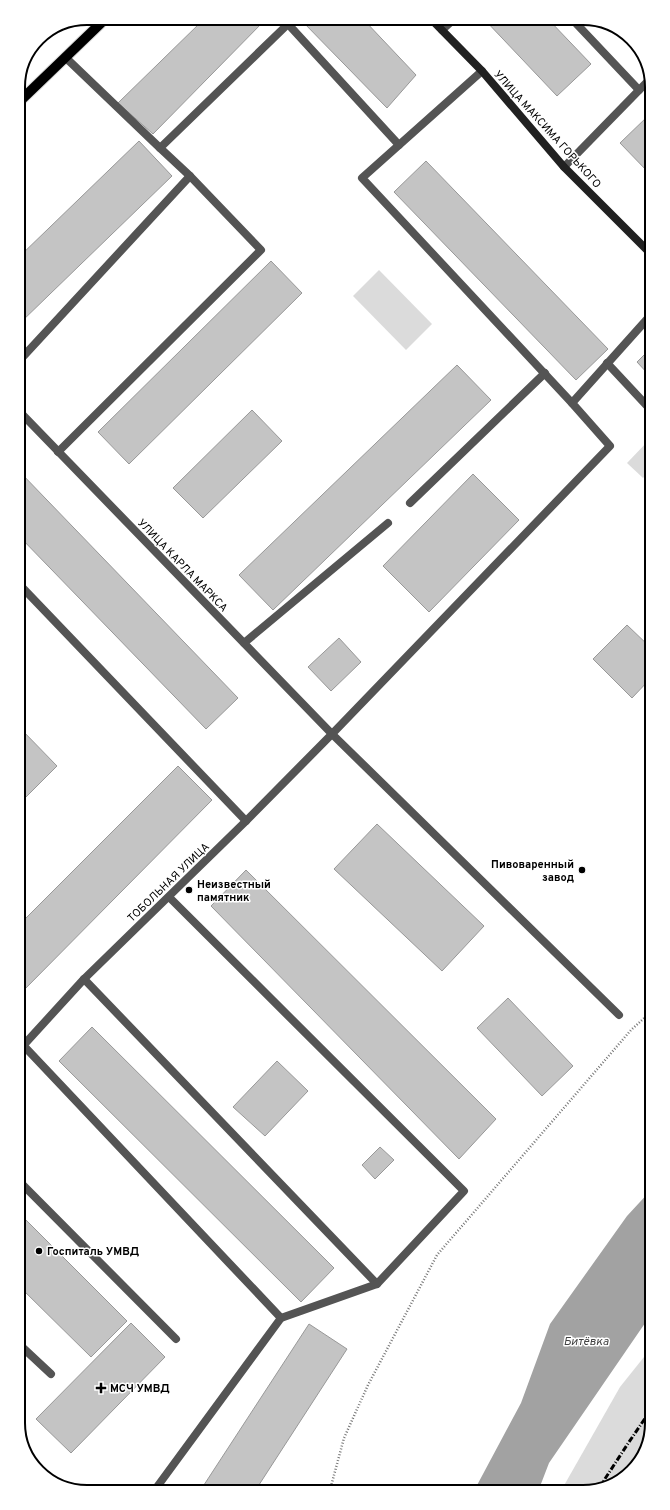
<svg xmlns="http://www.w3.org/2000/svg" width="670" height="1510" viewBox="0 0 670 1510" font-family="Overpass,sans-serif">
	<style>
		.green { fill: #dbdbdb }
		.water { fill: #a2a2a2 }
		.building { fill: #c4c4c4; stroke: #989898 }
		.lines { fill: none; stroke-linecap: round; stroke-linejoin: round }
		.primary-casing { stroke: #dbdbdb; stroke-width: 12 }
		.path { stroke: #767676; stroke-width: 2.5; stroke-dasharray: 1 2; stroke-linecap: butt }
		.lane { stroke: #545454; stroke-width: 8 }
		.street { stroke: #545454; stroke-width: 8 }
		.secondary { stroke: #212121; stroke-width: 8 }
		.primary { stroke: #000; stroke-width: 10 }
		.rail { stroke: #000; stroke-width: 3; stroke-dasharray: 6 2 1 2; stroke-linecap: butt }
		.poi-dot { fill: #000; stroke: #fff; stroke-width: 1.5 }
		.labels { text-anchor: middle; stroke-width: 3; stroke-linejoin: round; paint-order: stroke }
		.street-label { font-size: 11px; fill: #000; stroke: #fff }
		.poi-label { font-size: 11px; font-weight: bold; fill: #000; stroke: #fff; text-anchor: start }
		.water-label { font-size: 12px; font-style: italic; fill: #434343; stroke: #fff }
		.rim { fill: none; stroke: #000; stroke-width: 2 }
	</style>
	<rect width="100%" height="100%" fill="#fff"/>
	<g class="green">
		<polygon points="379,270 432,324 406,350 353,296"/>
		<polygon points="649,440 649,472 643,478 627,463"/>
		<polygon points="652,1347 652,1423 638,1465 605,1488 562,1489 620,1387"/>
	</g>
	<polygon class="water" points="651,1190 652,1313 549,1463 539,1489 475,1489 521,1403 550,1324 627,1216"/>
	<g class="building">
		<polygon points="484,19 548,19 591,64 557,96"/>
		<polygon points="364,20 416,75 387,108 302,21"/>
		<polygon points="264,21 153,134 118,103 201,22"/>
		<polygon points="648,116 649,173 620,143"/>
		<polygon points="139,141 172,176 19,324 19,257"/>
		<polygon points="426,161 608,349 576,380 394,192"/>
		<polygon points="271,261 302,293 129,464 98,432"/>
		<polygon points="649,350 649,375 637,362"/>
		<polygon points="457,365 491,400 273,610 239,575"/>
		<polygon points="252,410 282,441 203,518 173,488"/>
		<polygon points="19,471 238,698 206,729 19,536"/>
		<polygon points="473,474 519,520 429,612 383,566"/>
		<polygon points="627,625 650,647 650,679 632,698 593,659"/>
		<polygon points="339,638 361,662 331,691 308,667"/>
		<polygon points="20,728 57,766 24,799 20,795"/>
		<polygon points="178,766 212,800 21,993 20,924"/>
		<polygon points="377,824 484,926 442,971 334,869"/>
		<polygon points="246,870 496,1119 459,1159 211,906"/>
		<polygon points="508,998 573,1066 542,1096 477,1028"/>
		<polygon points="92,1027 334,1268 301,1302 59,1061"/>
		<polygon points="277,1061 308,1091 265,1136 233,1107"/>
		<polygon points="380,1147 394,1160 375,1179 362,1165"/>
		<polygon points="21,1215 127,1321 91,1357 21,1288"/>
		<polygon points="131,1323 165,1357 71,1453 36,1419"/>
		<polygon points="309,1324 347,1349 255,1491 200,1491"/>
	</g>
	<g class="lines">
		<defs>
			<polyline id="primary" points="18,103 101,23"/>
		</defs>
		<use href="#primary" class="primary-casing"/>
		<polyline class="path" points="330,1490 344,1438 368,1385 437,1255 631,1030 651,1012"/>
		<g class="lane">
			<polyline points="571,18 639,90"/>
			<polyline points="442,30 454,19"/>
			<polyline points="65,57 160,148"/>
			<polyline points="482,71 362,178 572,403"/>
			<polyline points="564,167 648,81"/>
			<polyline points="19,361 190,176"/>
			<polyline points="607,363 649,408"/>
			<polyline points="58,452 261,250 190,176 160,148 288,24 399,145"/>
			<polyline points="410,503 545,373"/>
			<polyline points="19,584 246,821"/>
			<polyline points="244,643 388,523"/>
			<polyline points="84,979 377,1284"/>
			<polyline points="619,1015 332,734 610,446 572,403 649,317"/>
			<polyline points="23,1045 281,1318"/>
			<polyline points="21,1183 176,1339"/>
			<polyline points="21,1346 51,1374"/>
			<polyline points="154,1491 281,1318 377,1284 464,1191 169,897"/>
		</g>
		<polyline class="street" points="19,411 332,734 246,821 84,979 21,1048"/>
		<polyline class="secondary" points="432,20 482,71 564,167 649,252"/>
		<use href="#primary" class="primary"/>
		<polyline class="rail" points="599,1488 627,1445 652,1408"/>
	</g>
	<g class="poi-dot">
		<circle cx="582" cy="870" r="4"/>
		<circle cx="189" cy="890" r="4"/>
		<circle cx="39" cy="1251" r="4"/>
		<path d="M99 1382h4v4h4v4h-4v4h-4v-4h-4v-4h4z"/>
	</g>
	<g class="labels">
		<g class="street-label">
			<text transform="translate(548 129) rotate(48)" y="4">УЛИЦА МАКСИМА ГОРЬКОГО</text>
			<text transform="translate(183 565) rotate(46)" y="4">УЛИЦА КАРЛА МАРКСА</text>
			<text transform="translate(168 882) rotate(-44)" y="4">ТОБОЛЬНАЯ УЛИЦА</text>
		</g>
		<g class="poi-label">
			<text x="574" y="868" text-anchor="end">Пивоваренный<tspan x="574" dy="13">завод</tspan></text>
			<text x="197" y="888">Неизвестный<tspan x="197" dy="13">памятник</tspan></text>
			<text x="47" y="1255">Госпиталь УМВД</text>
			<text x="110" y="1392">МСЧ УМВД</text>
		</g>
		<g class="water-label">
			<text x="586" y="1345">Битёвка</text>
		</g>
	</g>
	<path d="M0 0H670V1510H0ZM87 25H583A62 62 0 0 1 645 87V1423A62 62 0 0 1 583 1485H87A62 62 0 0 1 25 1423V87A62 62 0 0 1 87 25Z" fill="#fff" fill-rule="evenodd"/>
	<path class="rim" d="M87 25H583A62 62 0 0 1 645 87V1423A62 62 0 0 1 583 1485H87A62 62 0 0 1 25 1423V87A62 62 0 0 1 87 25Z"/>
</svg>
